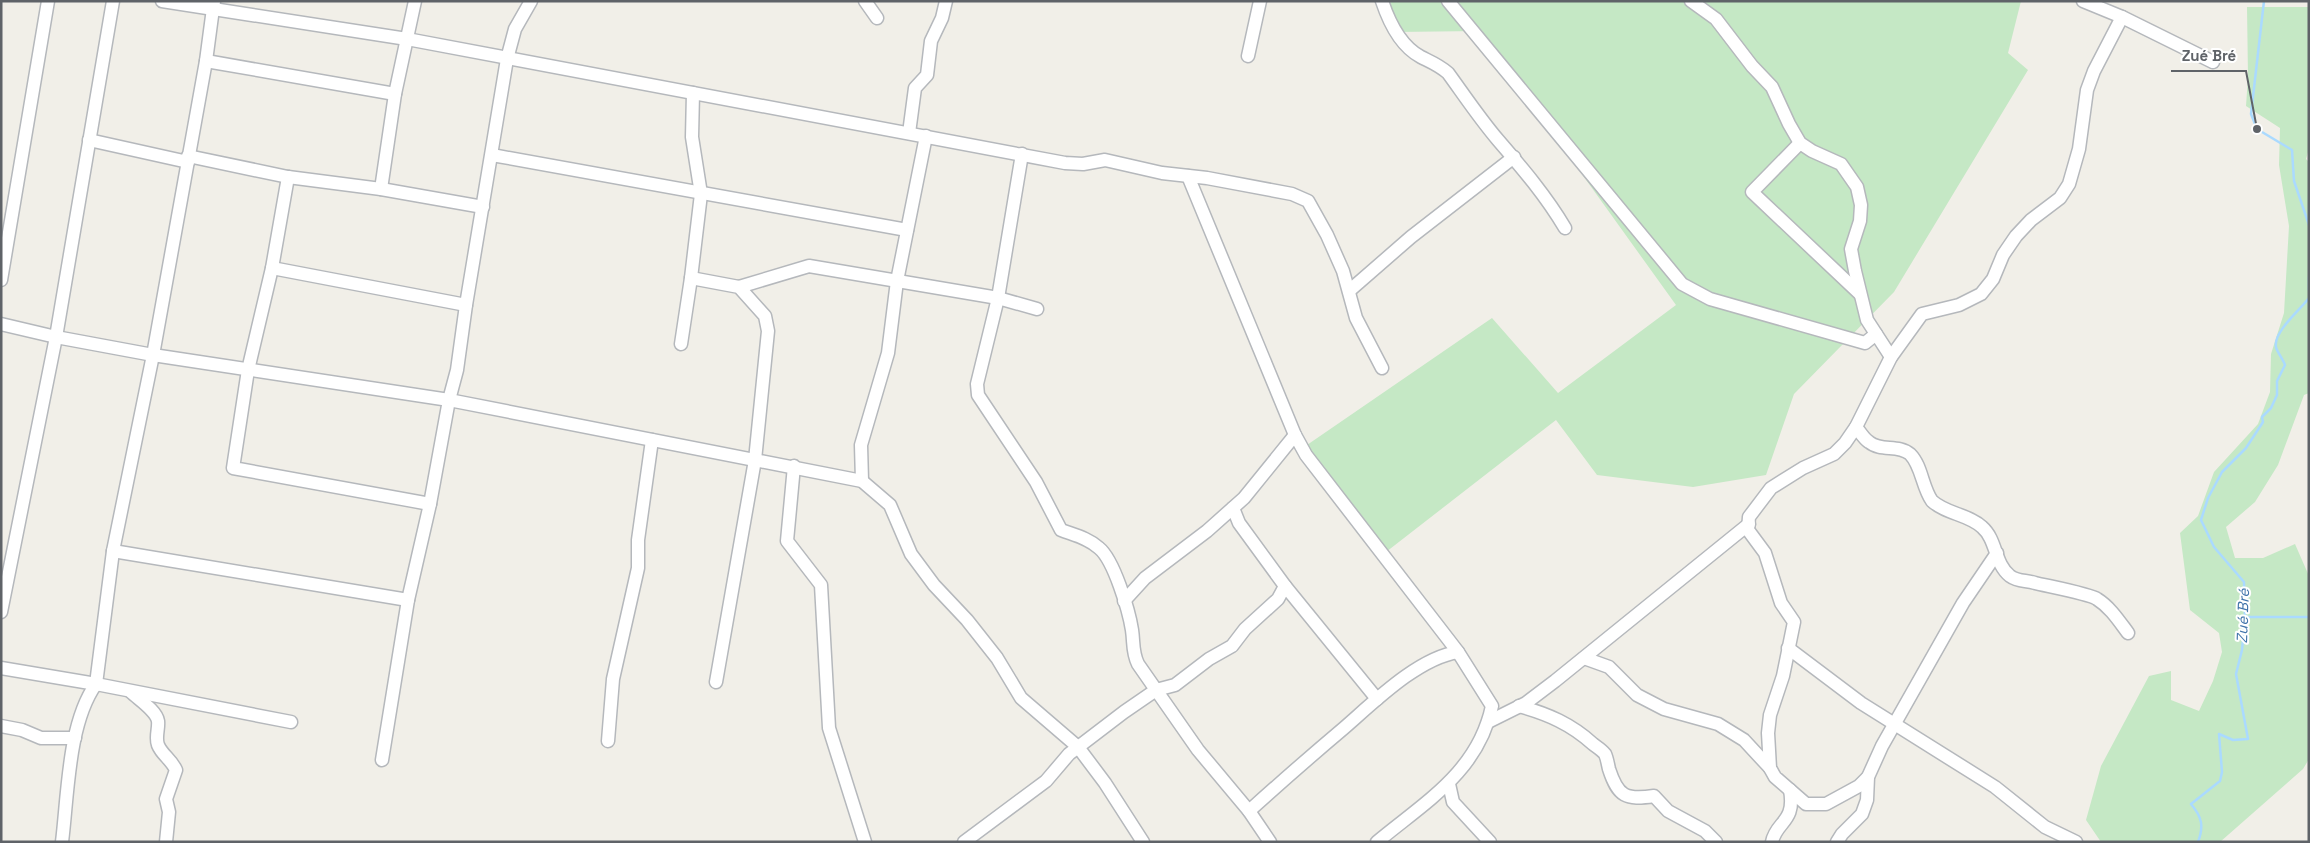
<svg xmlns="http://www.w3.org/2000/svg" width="2310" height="843" viewBox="0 0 2310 843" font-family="'Space Grotesk',sans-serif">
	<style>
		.green { fill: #c5e8c5 }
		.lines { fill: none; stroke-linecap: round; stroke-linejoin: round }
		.stream { stroke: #aadaff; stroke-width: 2.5 }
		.minor-casing { stroke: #b5b8bc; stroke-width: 15 }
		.minor { stroke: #fff; stroke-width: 12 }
		.labels { text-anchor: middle; stroke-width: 4; stroke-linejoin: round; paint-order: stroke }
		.water-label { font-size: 15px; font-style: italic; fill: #4174aa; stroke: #fff }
		.leader { fill: none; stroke: #5f6368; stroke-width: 2 }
		.callout-dot { fill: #5f6368; stroke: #fff; stroke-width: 2 }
		.callout-label { font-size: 15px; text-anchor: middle; font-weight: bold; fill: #5f6368; stroke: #fff; stroke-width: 4; stroke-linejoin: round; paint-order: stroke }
	</style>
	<rect width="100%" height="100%" fill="#f1efe8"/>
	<g class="green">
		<polygon points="1390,1 2021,1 2008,53 2028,70 1894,292 1794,394 1766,475 1693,487 1597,475 1556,420 1386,552 1307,445 1492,318 1558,393 1676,305 1479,31 1396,32"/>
		<polygon points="2247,7 2309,7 2309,149 2306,159 2309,162 2309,393 2304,395 2278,465 2255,502 2226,527 2235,558 2263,558 2295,544 2309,576 2309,759 2303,769 2220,842 2101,842 2086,820 2101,766 2149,676 2171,671 2171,700 2199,711 2213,681 2222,652 2219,633 2190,610 2180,533 2198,516 2214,472 2258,424 2270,392 2271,354 2284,313 2289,226 2279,165 2280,128 2246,106 2248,77"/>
	</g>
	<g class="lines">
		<g class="stream">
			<polyline points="2264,1 2251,114 2257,129 2292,150 2294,181 2309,225"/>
			<polyline points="2309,277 2309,290"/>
			<polyline points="2245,617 2309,617"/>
			<path d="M2198,842C2204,826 2202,817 2191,804L2220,781L2222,772L2219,734L2233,740L2248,739L2236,674L2242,650L2245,617L2244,582L2214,547L2201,520L2208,498L2222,472L2246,448L2263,422L2262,417L2271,408L2277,395V381L2285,365C2283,359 2277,352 2276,347C2273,332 2301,309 2309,298"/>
		</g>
		<defs>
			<g id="minor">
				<polyline points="162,1 407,39 1065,163 1083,164 1105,160 1162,173 1207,178 1292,194 1308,201 1327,235 1343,271 1356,318 1382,368"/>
				<polyline points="865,1 877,18"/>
				<path d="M1382,1C1389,22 1400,46 1421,57C1431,62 1439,65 1448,73C1464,95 1480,119 1498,140C1523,169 1546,196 1565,228"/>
				<polyline points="1448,1 1682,284 1710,299 1865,343 1876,334"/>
				<polyline points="1691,1 1716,19 1752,66 1772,87 1789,124 1800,143 1812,151 1841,164 1857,187 1861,205 1860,221 1851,249 1855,271 1867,320 1891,357"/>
				<polyline points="2083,1 2122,17 2213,62"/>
				<polyline points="1248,56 1260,1"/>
				<polyline points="206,61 395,94"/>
				<polyline points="909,133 915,88 927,75 931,41 942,18 946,1"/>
				<polyline points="89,140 188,162"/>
				<polyline points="1800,143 1752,192 1860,294"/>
				<path d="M1022,154L998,298L977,384L978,395L1036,482L1061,530C1074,535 1088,538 1099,548C1114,560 1129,611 1132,630C1134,643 1132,652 1138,664L1198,750L1249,811L1270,842"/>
				<polyline points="492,155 907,230"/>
				<polyline points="188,156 288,177 381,189 483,207"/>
				<path d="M1188,176L1295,435L1306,455L1458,652L1492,706C1478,772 1425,802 1377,842"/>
				<polyline points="288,177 272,268 248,370 233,468 430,504"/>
				<polyline points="381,189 395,94 415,1"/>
				<polyline points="272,268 466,305"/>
				<polyline points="691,278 739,287 765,316 768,331 755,460 716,682"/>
				<polyline points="1,280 48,1"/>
				<polyline points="739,287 809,266 998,298 1037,309"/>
				<polyline points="1349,291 1411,237 1514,157"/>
				<polyline points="1,324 56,337 153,355 449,400 862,481 890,505 911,554 934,585 967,620 997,658 1021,698 1078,747 1105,783 1143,842"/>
				<polyline points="681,344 691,278 701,194 692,137 693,93"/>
				<path d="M1856,427C1860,432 1864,439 1869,442C1881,452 1898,444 1910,454C1922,466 1922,487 1932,501C1946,514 1968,514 1982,527C1997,540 1994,563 2010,576C2018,582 2026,580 2035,583C2047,586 2090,594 2097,599C2110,607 2119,621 2128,633"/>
				<polyline points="794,466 787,541 821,585 829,728 865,842"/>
				<polyline points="862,481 861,445 888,353 897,281 926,136"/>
				<polyline points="113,551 408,600"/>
				<polyline points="1285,586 1377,699"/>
				<polyline points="1124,601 1145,578 1207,531 1244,498 1295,435"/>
				<polyline points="1,612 56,337 113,1"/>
				<polyline points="1788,648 1861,703 1995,787 2045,827 2076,842"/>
				<polyline points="1584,658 1609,667 1637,695 1664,709 1718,724 1744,740 1770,768"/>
				<polyline points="1,668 96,684 291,722"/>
				<path d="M131,692C138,699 156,710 158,721C159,729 155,737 158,745C162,755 171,759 176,770L166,799L169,812L166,842"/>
				<path d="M1519,706C1548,714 1571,724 1593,744C1597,747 1602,750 1605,754C1607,758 1608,765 1609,769C1618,797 1626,800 1654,796L1668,811L1705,831L1716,842"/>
				<polyline points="1488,722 1526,703 1555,681 1749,524"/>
				<polyline points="1,726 22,730 41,738 75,738"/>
				<polyline points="608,741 613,679 638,568 638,540 652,440"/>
				<polyline points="382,760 408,600 430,504 449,400 457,370 466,305 507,59 515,29 531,1"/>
				<polyline points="1868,777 1859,786 1826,804 1806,804 1775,777 1770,768 1768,733 1770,715 1783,676 1794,622 1781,603 1765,553 1748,530 1749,517 1771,488 1803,468 1834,454 1845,443 1856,427 1891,357 1922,314 1959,305 1981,294 1993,279 2003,255 2016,236 2031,220 2060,198 2069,184 2079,149 2087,90 2094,71 2122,17"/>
				<polyline points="1449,784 1453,802 1490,842"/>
				<path d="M1249,811C1280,783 1312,755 1344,728C1374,702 1418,658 1458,652"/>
				<path d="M62,842C68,794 68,723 96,684L113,551L153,355L206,61L214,1"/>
				<polyline points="964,842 1046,781 1069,754 1124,712 1156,690 1175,685 1209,659 1232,646 1245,629 1278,599 1285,586 1239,523 1233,508"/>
				<path d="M1772,842C1776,821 1796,823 1790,790"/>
				<polyline points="1837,842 1842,834 1862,814 1867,800 1868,777 1882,746 1963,603 1997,553"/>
			</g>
		</defs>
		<use href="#minor" class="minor-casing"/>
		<use href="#minor" class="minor"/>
	</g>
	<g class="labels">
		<g class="water-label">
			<text transform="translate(2243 616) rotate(-88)" y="5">Zué Bré</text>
		</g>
	</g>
	<path class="leader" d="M2257 129L2246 71H2171"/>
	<circle class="callout-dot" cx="2257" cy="129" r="5"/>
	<g class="callout-label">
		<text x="2209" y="61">Zué Bré</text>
	</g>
	<rect width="2310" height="843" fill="none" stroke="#5f6368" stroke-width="5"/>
</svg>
